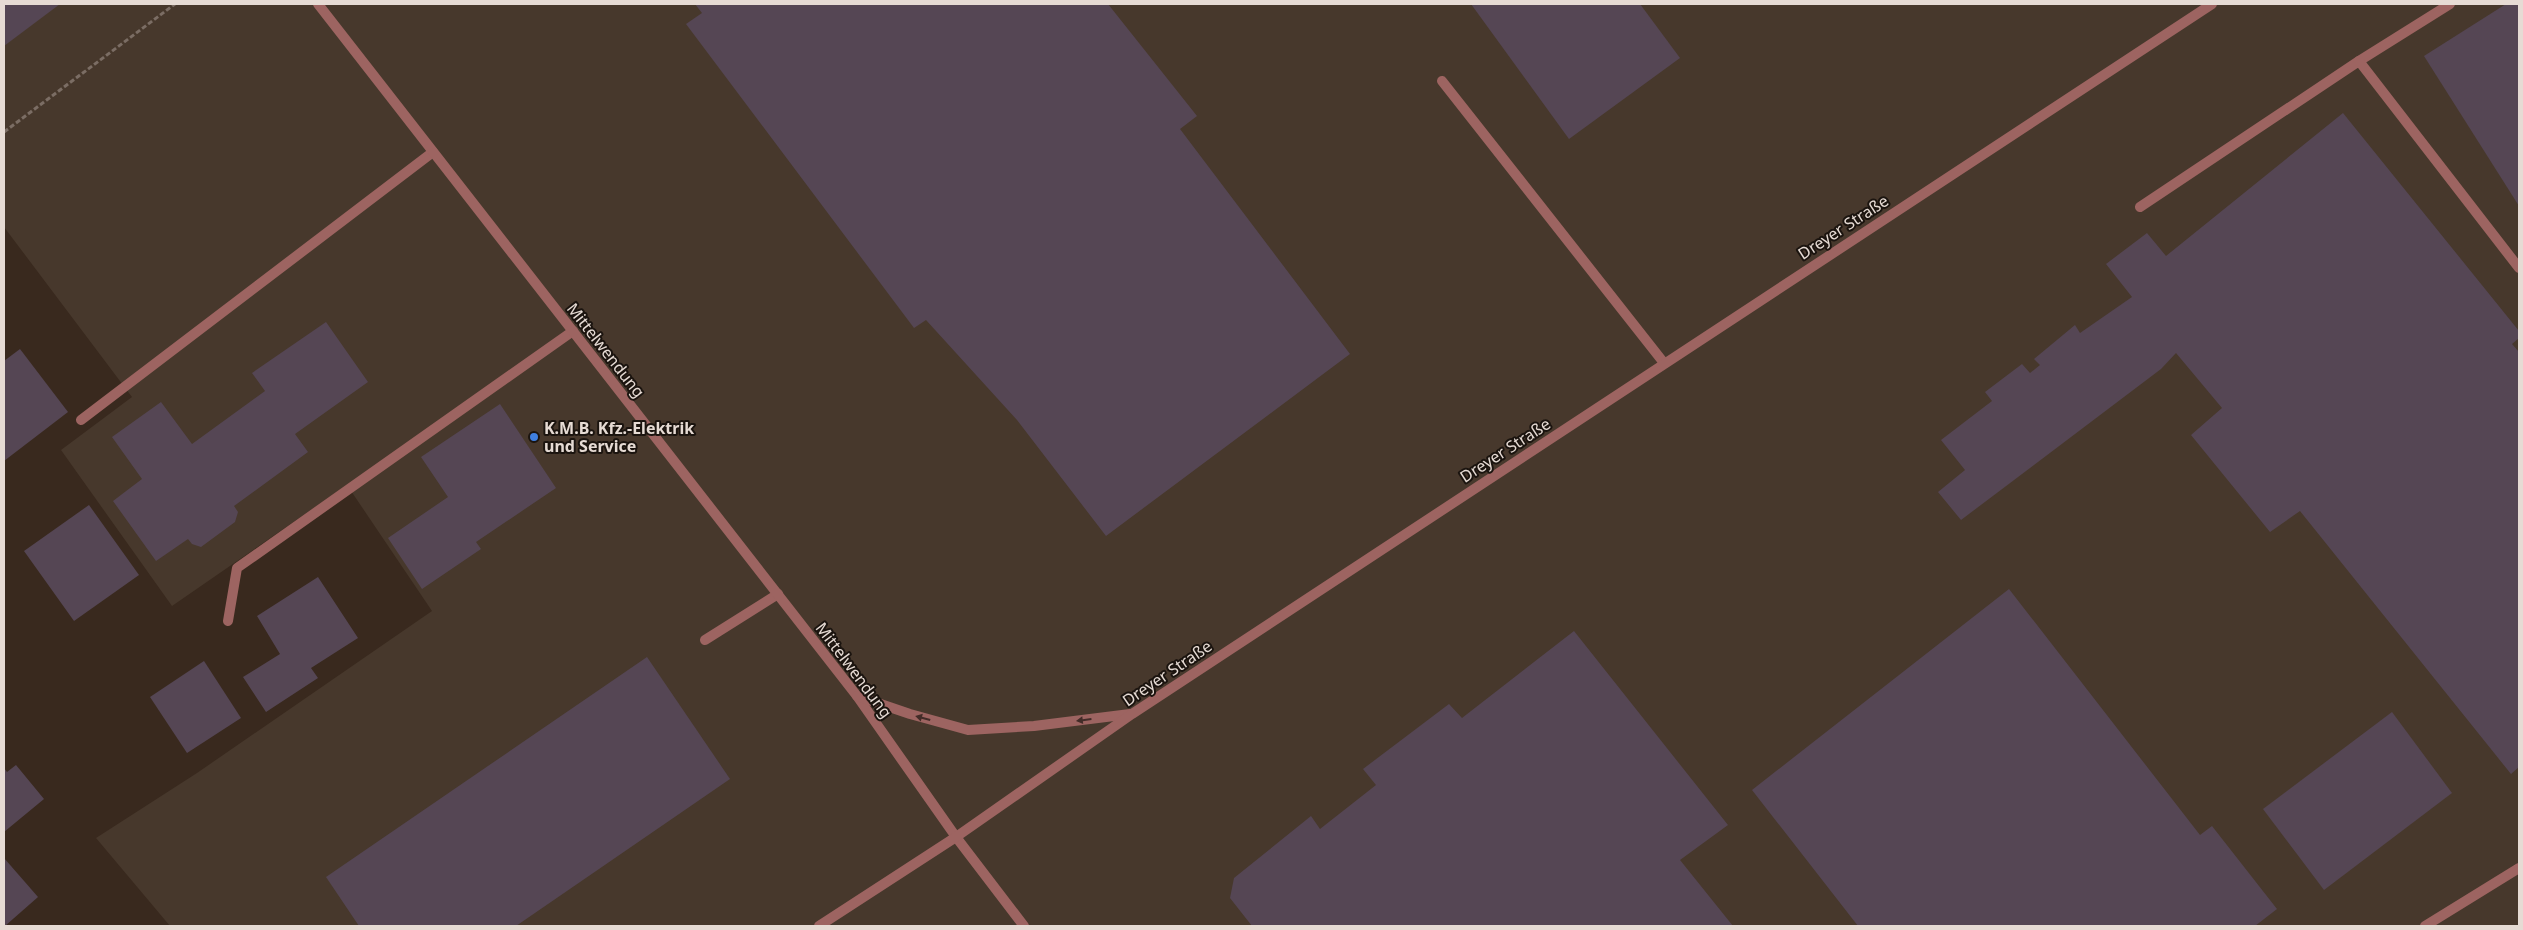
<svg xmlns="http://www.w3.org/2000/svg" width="2523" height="930" viewBox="0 0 2523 930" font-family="'Noto Sans',sans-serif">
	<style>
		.industrial { fill: #47382c }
		.building { fill: #554654 }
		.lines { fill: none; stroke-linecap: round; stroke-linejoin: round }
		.path { stroke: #7b6d64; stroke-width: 3; stroke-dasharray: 5 2.5; stroke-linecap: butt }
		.lane { stroke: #9d6461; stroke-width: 10 }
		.street { stroke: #9d6461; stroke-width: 10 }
		.oneway { fill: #422c28 }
		.shop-dot { fill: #3f7fe0; stroke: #1b140f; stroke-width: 2 }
		.labels { text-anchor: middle; stroke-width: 4; stroke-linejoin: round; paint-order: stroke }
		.street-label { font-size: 16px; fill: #e6dbd4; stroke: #1b140f }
		.poi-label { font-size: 16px; font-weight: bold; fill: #e6dbd4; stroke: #1b140f; text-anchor: start }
	</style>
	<rect width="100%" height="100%" fill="#39291e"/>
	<polygon class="industrial" points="4,4 2519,4 2519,926 170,926 96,838 197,773 432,611 347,485 172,606 61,450 132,397 4,227"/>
	<g class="building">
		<polygon points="4,4 60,4 4,46"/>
		<polygon points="695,4 1108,4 1197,116 1180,129 1350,354 1106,536 1017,420 926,320 914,328 686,24 702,13"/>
		<polygon points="1471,4 1640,4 1680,58 1569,139"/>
		<polygon points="2506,4 2519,4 2519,206 2424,56"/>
		<polygon points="2343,113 2519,331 2519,338 2512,344 2519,352 2519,767 2511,774 2300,511 2270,532 2191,435 2222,408 2176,353 2161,369 1961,520 1938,492 1965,470 1941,440 1992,401 1985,392 2022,364 2030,373 2040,365 2034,359 2075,325 2080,333 2132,297 2106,264 2147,233 2166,256"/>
		<polygon points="326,322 368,382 295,434 308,452 234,506 238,512 235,522 201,547 192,544 188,539 156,561 113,501 142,479 112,437 161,402 192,444 265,391 252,373"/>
		<polygon points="20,349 68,412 4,461 4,361"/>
		<polygon points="500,404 556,488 476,542 481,549 422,589 388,538 448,497 421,457"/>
		<polygon points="89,505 139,575 74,621 24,551"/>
		<polygon points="318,577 358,638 311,668 318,678 266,712 243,677 280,654 257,616"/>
		<polygon points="2009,589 2200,835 2212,826 2277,909 2255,926 1858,926 1752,790"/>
		<polygon points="1574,631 1728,825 1680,860 1733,926 1252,926 1230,898 1234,878 1311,816 1320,829 1376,785 1363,769 1449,704 1462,718"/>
		<polygon points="647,657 730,779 516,926 359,926 326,877"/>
		<polygon points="204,661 241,718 187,753 150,697"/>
		<polygon points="2392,712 2452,793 2324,890 2263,809"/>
		<polygon points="16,765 44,799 4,832 4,768 7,772"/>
		<polygon points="4,858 38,897 5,926 4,926"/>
	</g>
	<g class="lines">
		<polyline class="path" points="4,132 175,4"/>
		<g class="lane">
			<polyline points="2359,61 2450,4"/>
			<polyline points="1442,81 1664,363"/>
			<polyline points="2140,207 2359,61 2519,268"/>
			<polyline points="81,420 433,152"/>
			<polyline points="228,621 237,568 573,331"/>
			<polyline points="705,640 778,594"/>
		</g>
		<g class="street">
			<polyline points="318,4 857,696 956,837 1024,926"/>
			<polyline points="857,696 910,714 968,730 1034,726 1130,714"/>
			<polyline points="819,926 956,837 1132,714 2212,4"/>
			<polyline points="2425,926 2519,868"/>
		</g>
	</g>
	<defs><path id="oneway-solid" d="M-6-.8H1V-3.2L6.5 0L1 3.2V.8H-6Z" transform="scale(1.25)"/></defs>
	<g class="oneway">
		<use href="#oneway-solid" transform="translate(923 718) rotate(-165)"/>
		<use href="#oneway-solid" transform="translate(1084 720) rotate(173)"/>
	</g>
	<circle class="shop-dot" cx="534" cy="437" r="5"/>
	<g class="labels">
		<g class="street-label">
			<text transform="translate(1843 227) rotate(-33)" y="6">Dreyer Straße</text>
			<text transform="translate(606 350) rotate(52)" y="6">Mittelwendung</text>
			<text transform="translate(1505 450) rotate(-33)" y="6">Dreyer Straße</text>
			<text transform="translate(854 670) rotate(53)" y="6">Mittelwendung</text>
			<text transform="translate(1167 673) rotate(-34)" y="6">Dreyer Straße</text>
		</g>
		<g class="poi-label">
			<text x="544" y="434">K.M.B. Kfz.-Elektrik<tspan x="544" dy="18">und Service</tspan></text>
		</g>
	</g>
	<rect width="2523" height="930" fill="none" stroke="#e6dbd4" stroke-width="10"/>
</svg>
